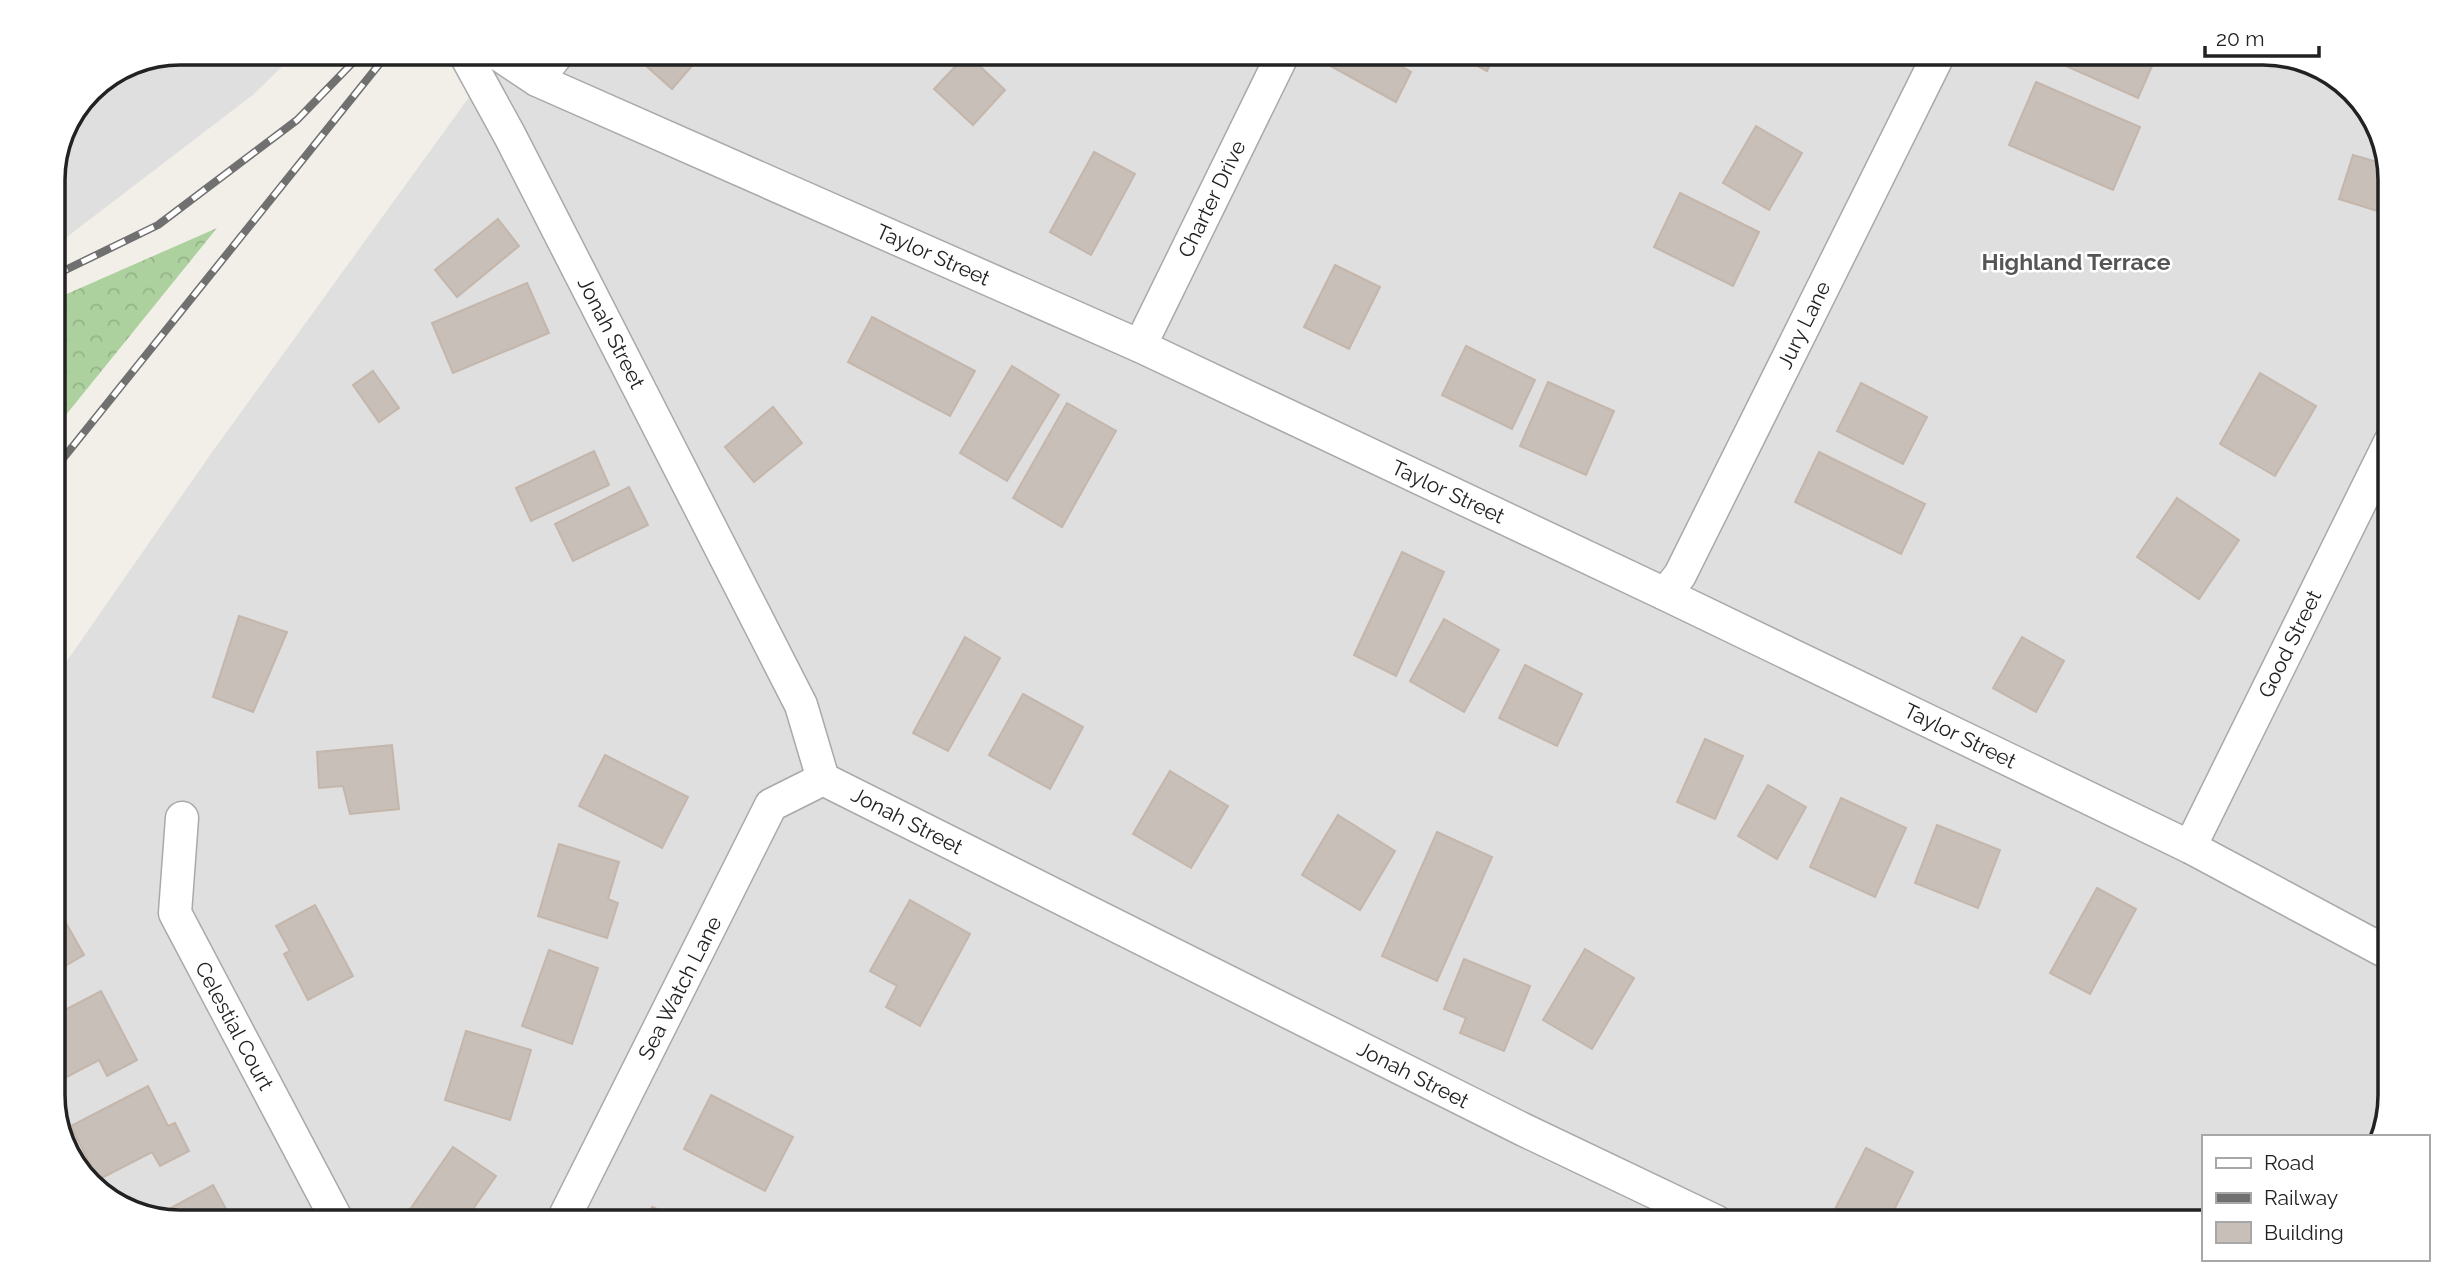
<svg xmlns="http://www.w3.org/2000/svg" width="2443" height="1275" viewBox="0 0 2443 1275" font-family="Raleway,sans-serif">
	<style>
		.residential { fill: #e0dfdf }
		.forest { fill: url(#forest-crowns) }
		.building { fill: #c7bfb8; stroke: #c4b6ab; stroke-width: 2 }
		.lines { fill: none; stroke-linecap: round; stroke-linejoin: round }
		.street-casing { stroke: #a9a9a9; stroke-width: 35 }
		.street { stroke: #fff; stroke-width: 32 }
		.rail-casing { stroke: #707070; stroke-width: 8 }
		.rail { stroke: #fff; stroke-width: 5; stroke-dasharray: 16; stroke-linecap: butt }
		.labels { text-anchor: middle; stroke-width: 5; stroke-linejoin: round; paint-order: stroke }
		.street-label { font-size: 21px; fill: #222; stroke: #fff }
		.neighbourhood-label { font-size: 23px; font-weight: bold; fill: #555; stroke: #fff }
		.rim { fill: none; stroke: #222; stroke-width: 3.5 }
	</style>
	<defs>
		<pattern id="forest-crowns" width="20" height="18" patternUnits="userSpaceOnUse" patternTransform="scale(1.75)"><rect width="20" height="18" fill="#add19e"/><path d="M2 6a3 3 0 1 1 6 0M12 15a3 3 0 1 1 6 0" fill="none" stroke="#95b388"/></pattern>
	</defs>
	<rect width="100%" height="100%" fill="#f2efe9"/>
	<g class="residential">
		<polygon points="179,53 296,53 254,94 59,243 53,245 53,171 90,89 131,62"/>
		<polygon points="501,53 2264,53 2320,66 2369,109 2390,171 2390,1096 2381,1137 2203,1137 2203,1222 179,1222 123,1209 74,1166 53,1104 53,681 210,455"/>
	</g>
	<polygon class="forest" points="217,228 53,431 53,300"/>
	<g class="building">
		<polygon points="636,52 704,52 672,89 634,55"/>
		<polygon points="1333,52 1377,52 1411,72 1396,102 1327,64"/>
		<polygon points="1452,52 1496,52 1487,71"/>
		<polygon points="2050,52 2146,52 2156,57 2138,98 2048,58"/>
		<polygon points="967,54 1005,90 973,125 934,89"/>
		<polygon points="2036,82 2140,127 2113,190 2009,145"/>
		<polygon points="1756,126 1802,153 1769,210 1723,183"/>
		<polygon points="1094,152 1135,174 1091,255 1050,232"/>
		<polygon points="2353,155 2388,165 2390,171 2390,215 2339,199"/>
		<polygon points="1680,193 1759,232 1733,286 1654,247"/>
		<polygon points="498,219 519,246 457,297 435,270"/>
		<polygon points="1335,265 1380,287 1349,349 1304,327"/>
		<polygon points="527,283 549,333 453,373 432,323"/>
		<polygon points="872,317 975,371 950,416 848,362"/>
		<polygon points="1466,346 1535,380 1512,429 1442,395"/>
		<polygon points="1012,366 1059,395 1007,481 960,453"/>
		<polygon points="373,371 399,408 379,422 353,385"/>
		<polygon points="2260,373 2316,406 2275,476 2220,444"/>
		<polygon points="1548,382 1614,411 1586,475 1520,446"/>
		<polygon points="1861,383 1927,417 1903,464 1837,431"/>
		<polygon points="1067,403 1116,431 1062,527 1013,498"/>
		<polygon points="773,407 802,443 754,482 725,447"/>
		<polygon points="594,451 609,485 531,521 516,488"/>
		<polygon points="1819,452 1925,504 1901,554 1795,502"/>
		<polygon points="629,487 648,525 573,561 555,524"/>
		<polygon points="2177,498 2239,540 2199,599 2137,557"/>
		<polygon points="1402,552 1444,572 1396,676 1354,655"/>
		<polygon points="239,616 287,632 253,712 213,697"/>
		<polygon points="1444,619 1499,650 1464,712 1410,681"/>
		<polygon points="965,637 1000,658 948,751 913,733"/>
		<polygon points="2022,637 2064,661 2036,712 1993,688"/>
		<polygon points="1525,665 1582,694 1557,746 1499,718"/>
		<polygon points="1023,694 1083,727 1050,789 989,755"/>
		<polygon points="1705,739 1743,756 1715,819 1677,802"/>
		<polygon points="392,745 399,809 350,814 343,786 319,788 317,752"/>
		<polygon points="605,755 688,797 662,848 579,806"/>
		<polygon points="1170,771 1228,806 1191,868 1133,834"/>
		<polygon points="1768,785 1806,807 1777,859 1738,836"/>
		<polygon points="1841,798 1906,828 1875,897 1810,867"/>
		<polygon points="1338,815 1395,851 1360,910 1302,875"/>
		<polygon points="1937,825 2000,850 1978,908 1915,883"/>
		<polygon points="1437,832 1492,857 1437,981 1382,956"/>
		<polygon points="559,844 619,862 608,899 618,903 607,938 538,916"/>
		<polygon points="2097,888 2136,909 2090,994 2050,973"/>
		<polygon points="53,900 84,955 53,973"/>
		<polygon points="910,900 970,934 920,1026 886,1007 897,986 870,971"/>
		<polygon points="315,905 353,976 308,1000 284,954 290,951 276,926"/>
		<polygon points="1585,949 1634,978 1592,1049 1543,1020"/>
		<polygon points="549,950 598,968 572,1044 522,1026"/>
		<polygon points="1464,959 1530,986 1504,1051 1460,1033 1466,1018 1444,1009"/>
		<polygon points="101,991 137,1060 107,1076 99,1060 53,1084 53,1016"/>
		<polygon points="466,1031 531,1050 510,1120 445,1100"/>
		<polygon points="148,1086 168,1126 175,1123 189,1151 160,1166 152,1152 98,1180 71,1126"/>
		<polygon points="711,1095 793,1137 765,1191 684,1149"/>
		<polygon points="453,1147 496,1176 464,1222 426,1222 409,1211"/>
		<polygon points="1866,1148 1913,1172 1888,1222 1852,1222 1833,1213"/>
		<polygon points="213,1185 233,1222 179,1222 154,1217"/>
		<polygon points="652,1207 689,1222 645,1222"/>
	</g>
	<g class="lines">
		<defs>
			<g id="street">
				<polyline points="464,52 510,136 801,705 823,779 1522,1129 1717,1222"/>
				<polyline points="495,52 537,80 1140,346 1665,594 2190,847 2390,954"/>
				<polyline points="537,80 559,52"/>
				<polyline points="1140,346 1284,52"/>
				<polyline points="1665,594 1680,575 1940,52"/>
				<polyline points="182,818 175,913 338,1222"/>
				<polyline points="2190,847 2390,442"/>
				<polyline points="562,1222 771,805 823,779"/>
			</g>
		</defs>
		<use href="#street" class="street-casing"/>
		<use href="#street" class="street"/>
		<defs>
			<g id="rail">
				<polyline points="53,276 158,225 297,120 363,52"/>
				<polyline points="53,471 389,52"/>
			</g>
		</defs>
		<use href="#rail" class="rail-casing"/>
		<use href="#rail" class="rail"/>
	</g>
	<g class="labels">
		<g class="street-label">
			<text transform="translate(1212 199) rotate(-64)" y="7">Charter Drive</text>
			<text transform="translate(933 255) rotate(24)" y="7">Taylor Street</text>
			<text transform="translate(1804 325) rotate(-64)" y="7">Jury Lane</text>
			<text transform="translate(611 333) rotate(63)" y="7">Jonah Street</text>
			<text transform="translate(1448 492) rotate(25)" y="7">Taylor Street</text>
			<text transform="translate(2290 644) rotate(-64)" y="7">Good Street</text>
			<text transform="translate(1960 736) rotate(26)" y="7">Taylor Street</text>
			<text transform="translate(907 821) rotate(27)" y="7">Jonah Street</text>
			<text transform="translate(680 988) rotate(-63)" y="7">Sea Watch Lane</text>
			<text transform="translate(234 1026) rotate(62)" y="7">Celestial Court</text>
			<text transform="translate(1413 1075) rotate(27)" y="7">Jonah Street</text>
		</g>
		<g class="neighbourhood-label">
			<text x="2076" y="270">Highland Terrace</text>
		</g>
	</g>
	<path d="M0 0H2443V1275H0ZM180 65H2263A115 115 0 0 1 2378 180V1095A115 115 0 0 1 2263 1210H180A115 115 0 0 1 65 1095V180A115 115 0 0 1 180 65Z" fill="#fff" fill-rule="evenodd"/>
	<path class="rim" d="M180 65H2263A115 115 0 0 1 2378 180V1095A115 115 0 0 1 2263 1210H180A115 115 0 0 1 65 1095V180A115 115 0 0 1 180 65Z"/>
	<rect x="2202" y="1135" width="228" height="126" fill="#ffffff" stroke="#a7a7a7" stroke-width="2"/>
	<rect x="2216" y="1158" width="35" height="10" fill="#ffffff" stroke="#a7a7a7" stroke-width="2"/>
	<text x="2264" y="1170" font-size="21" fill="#222222">Road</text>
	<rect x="2216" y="1193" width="35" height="10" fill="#707070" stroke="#a7a7a7" stroke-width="2"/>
	<text x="2264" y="1205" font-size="21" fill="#222222">Railway</text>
	<rect x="2216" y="1222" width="35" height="21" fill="#c7bfb8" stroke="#a7a7a7" stroke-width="2"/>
	<text x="2264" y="1240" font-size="21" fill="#222222">Building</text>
	<path d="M2205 46v10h114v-10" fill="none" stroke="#222222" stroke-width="3.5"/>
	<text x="2216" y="46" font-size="21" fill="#222222" stroke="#ffffff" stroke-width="5" paint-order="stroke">20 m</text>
</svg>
